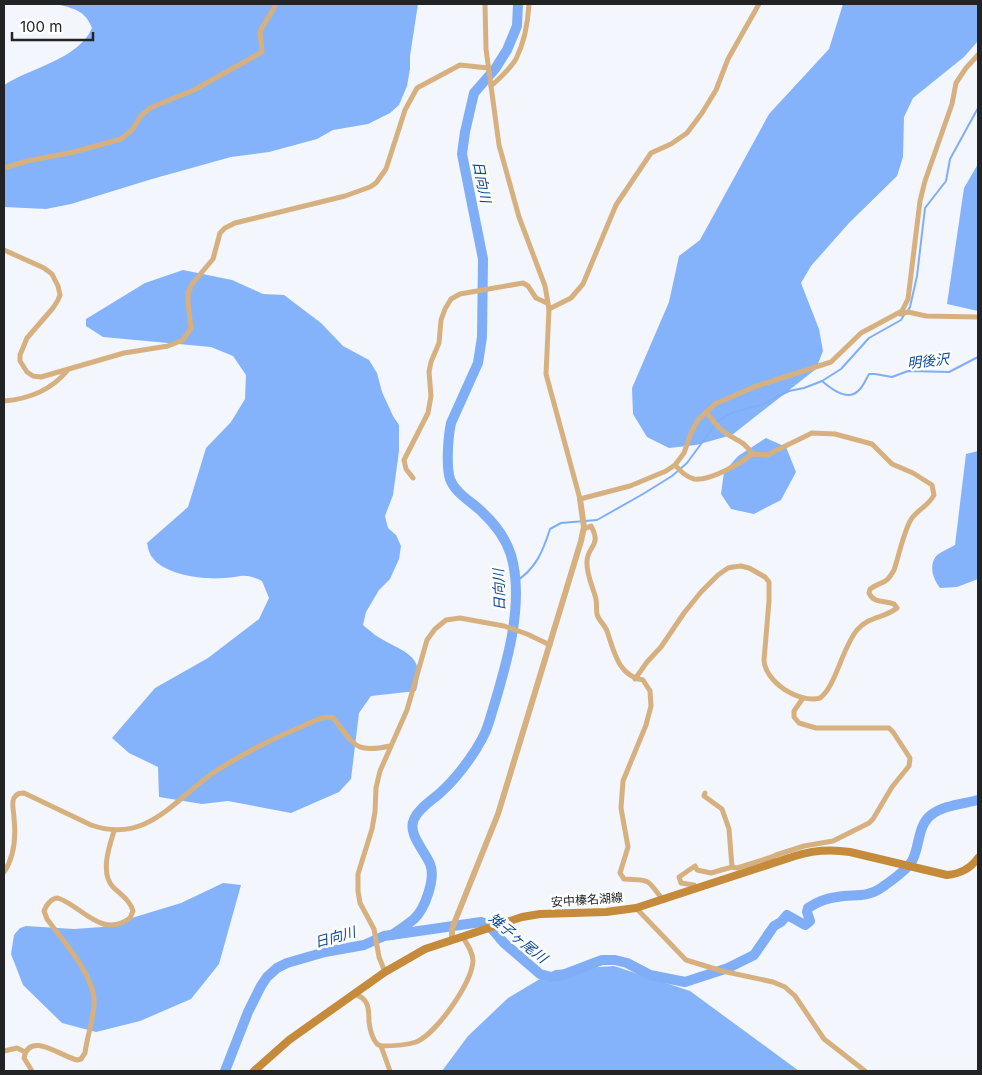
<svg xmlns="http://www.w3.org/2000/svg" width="982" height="1075" viewBox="0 0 982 1075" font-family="Inter,'Noto Sans JP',sans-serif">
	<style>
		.forest { fill: #85b3fb }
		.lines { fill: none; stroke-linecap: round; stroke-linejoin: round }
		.stream { stroke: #7faef6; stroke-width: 2 }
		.river { stroke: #7faef6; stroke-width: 10 }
		.minor { stroke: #d7b07f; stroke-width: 5 }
		.tertiary { stroke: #d7b07f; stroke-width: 6 }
		.secondary { stroke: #c58b3a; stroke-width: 8 }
		.labels { text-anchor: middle; stroke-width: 5; stroke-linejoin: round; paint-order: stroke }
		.street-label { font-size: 12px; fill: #222325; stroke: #fff }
		.water-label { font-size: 14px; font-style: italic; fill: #0c499a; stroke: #fff }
	</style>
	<rect width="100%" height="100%" fill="#f3f6fc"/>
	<g class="forest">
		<path d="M57,4H418L410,56V69L407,86L399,105L390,113L368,124L333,130L317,139L269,152L231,157L152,179L71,204L46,209L4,207V85C30,68 79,59 92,28C85,10 74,9 57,4Z"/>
		<polygon points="843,4 978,4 978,41 964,57 913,98 904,117 903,157 897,176 849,223 811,266 801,283 819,329 823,351 816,369 732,435 696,445 669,448 647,437 633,414 632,388 669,302 679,256 700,240 769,114 829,49"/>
		<polygon points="978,164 978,311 947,304 964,188"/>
		<path d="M183,270L232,280L263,294L284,295L321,323L343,346L369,360L377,373L382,392L393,416L399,425V451L393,495L385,516L388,528L396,535L401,546L399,559L390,579L379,590L366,612L363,625C367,628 371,632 375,635C400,652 427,652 416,691L371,696L359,713L351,779L339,792L291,813L228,801L202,804L159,797L158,767L129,753L112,738L155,688L208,658L259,619L269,598L262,581C243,572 243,577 224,578C204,580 164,575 152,557C149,554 148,547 147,543L188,507L206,448L231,422L245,399L246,375L233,356L211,347L103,337L86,326V319L145,283Z"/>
		<polygon points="766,438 786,447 796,472 781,500 754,514 731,509 721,494 724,472 738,456"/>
		<path d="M978,451V579L957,587L940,588C933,579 928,565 937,555C942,551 950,548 955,545L966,454Z"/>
		<polygon points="223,883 241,885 219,964 191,999 140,1021 96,1032 62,1023 23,985 11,954 14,935 20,928 26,926 74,929 102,927 181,903"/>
		<polygon points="614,966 690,991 799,1071 442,1071 468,1036 508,998 555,970"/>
	</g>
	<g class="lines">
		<g class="stream">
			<polyline points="907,312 910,307 917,276 925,208 946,181 950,159 978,108"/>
			<path d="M822,381C830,388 847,402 858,391C863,387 866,379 869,374H875L892,377L908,371L949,372L978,357"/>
			<path d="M515,582C536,569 543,551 550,529L561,523L597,520L643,494L672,476L687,463L717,422L731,413L761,405L789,391L804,388L822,381L841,369L869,338L901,320L904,315"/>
		</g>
		<g class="river">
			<path d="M392,935C399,930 407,925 414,919C425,909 436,878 430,864C425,851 407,834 414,819C419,808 431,801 440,793C458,777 483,744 489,722C504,673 526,606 511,555C506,539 494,523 482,512C472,502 455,493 450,479C446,466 448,437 451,423L478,363L482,337L483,259L462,154L465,132L474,93L495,69L507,50L517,26L518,4"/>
			<path d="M225,1071L248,1012L261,986L267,977L277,968L287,963L325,952L364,945L384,936L481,922L486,924L493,930L504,943L540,974L551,977L560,976L602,960H615L627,963L650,975L685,982L728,968L754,955L774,926L781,922L787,915L805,925L810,921L807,912L808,908C817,902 827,898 837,897C853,894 867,898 881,888C891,881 906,871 912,861C920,847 917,826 931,815C944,805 963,804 978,800"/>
		</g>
		<g class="minor">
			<polyline points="485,4 486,49 499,145 519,217 545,286 549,309 546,374 580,499 630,486 666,471 675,465 684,453 691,433 698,420 715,404 754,387 831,362 861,333 902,311 908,299 920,201 925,181 952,104 956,83 966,68 978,55"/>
			<path d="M491,86C500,78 510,69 516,59C524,43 528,22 529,4"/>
			<polyline points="4,168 27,161 74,152 121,139 132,130 141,116 150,108 194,90 262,52 260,31 274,8 275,4"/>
			<polyline points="4,250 44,268 52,274 58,286 60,295 58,300 53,308 27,338 20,355 20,361 27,372 33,376 41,377 124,353 168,346 183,340 191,328 188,303 188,293 192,284 213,259 220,233 225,228 235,223 345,196 370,187 376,183 386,169 405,110 417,88 460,65 488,68"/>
			<polyline points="549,309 571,298 583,284 616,205 651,153 671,144 687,133 702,113 716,90 728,59 759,4"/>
			<polyline points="900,314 908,312 926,316 978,317"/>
			<path d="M4,401C28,399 51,390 67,371"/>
			<path d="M706,412C711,418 717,427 723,431C735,441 743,439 752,454"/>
			<polyline points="413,478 406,469 404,460 428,413 431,396 429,372 431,362 439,343 441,320 445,309 451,299 460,294 523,283 528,286 536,298 547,303"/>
			<path d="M584,529L591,526C602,546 588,545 587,561C586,574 593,587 596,599C597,604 596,609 597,614C598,620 605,625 607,631C614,651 618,676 643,680L650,691L651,706L646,725L623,781L621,808L628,847L620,873L624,879C650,881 646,877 662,899"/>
			<path d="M635,679L647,662L661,647L684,613L701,592L718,575L728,568L733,567L741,566L749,568L765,577L769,582V601L764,660C765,682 799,704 820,698C836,686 842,648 857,630C869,616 885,618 897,608L894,604C884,600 874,604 869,593L870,589C883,580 885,586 894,570C899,556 904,529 912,518C919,509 929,505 934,495L932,485L913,473L892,464L872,444L835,434L812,433L767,455L752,454C740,464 710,481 694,479C686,477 680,471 675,465"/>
			<polyline points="705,793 704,796 722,809 729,829 732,867 737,868 772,857"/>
			<polyline points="773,863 772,857 776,855 804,846 833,841 869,823 873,819 892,787 909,766 910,758 893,732 889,728 816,728 799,723 794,717 794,711 803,698"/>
			<path d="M4,872C15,856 16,837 14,818C14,812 11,803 14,798C17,793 20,793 24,793L91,825C148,845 175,798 216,771C243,754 271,739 301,727C310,723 323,715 333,718C355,744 353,754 390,746"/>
			<polyline points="696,888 694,885 681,883 679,877 695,866 697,870 711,873 732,867"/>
			<polyline points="636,908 686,960 722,971 773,982 785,987 795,996 824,1039 865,1071"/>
			<polyline points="385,972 379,957 374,929 360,903 358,891 358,874 372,829 375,812 376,788 380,771 407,710 427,640 435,629 446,620 460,618 504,626 527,634 550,645"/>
			<path d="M354,994C369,998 369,1009 369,1022C370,1030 372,1038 377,1044L381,1046L390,1071"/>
			<path d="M381,1046C392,1046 404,1046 416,1042C436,1034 472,983 473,961C473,952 467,944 462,936"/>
			<polyline points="4,1051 17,1048 25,1052"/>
			<path d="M32,1071L24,1058C29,1030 62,1057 77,1060L81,1059L85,1053C87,1035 95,1017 94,999C92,973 63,941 47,919L44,911C47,904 51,898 58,898C83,907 102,939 130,918L133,911C130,900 121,895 113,887C100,873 109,847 114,831"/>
		</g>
		<polyline class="tertiary" points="452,940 452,929 455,921 498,814 581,541 584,527 580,499"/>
		<path class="secondary" d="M254,1071L289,1040L385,972L425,949L522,917L540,914L606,912L636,908L795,856C813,850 831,849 850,852L947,875C960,874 970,869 978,858"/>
	</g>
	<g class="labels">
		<g class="street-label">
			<text transform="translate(587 900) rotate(-4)" y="4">安中榛名湖線</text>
		</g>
		<g class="water-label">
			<text transform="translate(482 182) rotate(79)" y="5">日向川</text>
			<text transform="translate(928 361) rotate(-6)" y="5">明後沢</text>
			<text transform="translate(499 590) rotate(-92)" y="5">日向川</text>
			<text transform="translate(335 937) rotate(-16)" y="5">日向川</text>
			<text transform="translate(518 938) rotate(39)" y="5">雉子ヶ尾川</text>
		</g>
	</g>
	<rect width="982" height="1075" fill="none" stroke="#222325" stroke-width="10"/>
	<path d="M12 32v8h81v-8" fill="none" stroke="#222325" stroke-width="2.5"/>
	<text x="20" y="32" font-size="15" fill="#222325" stroke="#ffffff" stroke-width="4" paint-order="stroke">100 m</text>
</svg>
